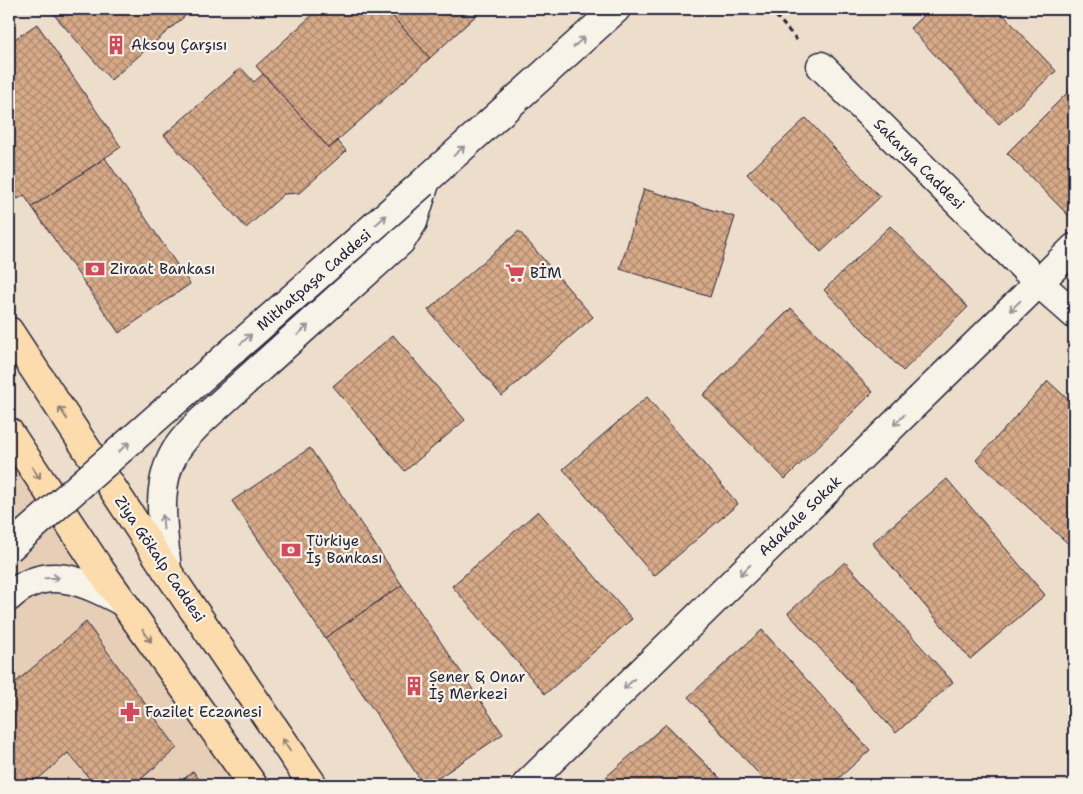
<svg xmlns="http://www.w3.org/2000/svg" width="1083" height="794" viewBox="0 0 1083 794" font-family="'Shantell Sans',sans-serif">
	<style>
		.built { fill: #e6ceb7 }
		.building { fill: url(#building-cross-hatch); stroke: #22223b }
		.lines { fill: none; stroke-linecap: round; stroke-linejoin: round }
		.street-casing { stroke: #22223b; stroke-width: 31 }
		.secondary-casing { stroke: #22223b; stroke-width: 31 }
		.primary-casing { stroke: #22223b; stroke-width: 31 }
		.path { stroke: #22223b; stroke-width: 3; stroke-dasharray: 5 4; stroke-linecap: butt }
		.street { stroke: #f7f3e8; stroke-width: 28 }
		.secondary { stroke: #f7f3e8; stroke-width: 28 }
		.primary { stroke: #fcdcac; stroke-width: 28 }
		.secondary-bridge-casing { stroke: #22223b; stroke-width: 31; stroke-linecap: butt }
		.secondary-bridge { stroke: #f7f3e8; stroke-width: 28 }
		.oneway { stroke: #97959a }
		.oneway2 { stroke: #8f7f74 }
		.labels { text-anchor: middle; stroke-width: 4.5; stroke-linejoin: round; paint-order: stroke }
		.poi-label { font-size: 15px; fill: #22223b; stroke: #f7f3e8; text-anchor: start }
		.street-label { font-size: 15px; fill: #22223b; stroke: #f7f3e8 }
	</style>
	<defs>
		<pattern id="building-cross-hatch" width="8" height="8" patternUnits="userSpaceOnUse" patternTransform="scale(1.25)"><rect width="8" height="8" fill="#d7aa88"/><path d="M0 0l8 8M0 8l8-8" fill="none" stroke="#ae8a70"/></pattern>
	</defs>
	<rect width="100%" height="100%" fill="#edddcb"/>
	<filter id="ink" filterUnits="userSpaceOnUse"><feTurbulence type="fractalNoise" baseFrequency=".02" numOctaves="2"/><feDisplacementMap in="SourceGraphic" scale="10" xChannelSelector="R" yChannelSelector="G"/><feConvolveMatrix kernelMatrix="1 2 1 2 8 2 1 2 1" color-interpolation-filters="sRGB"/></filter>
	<g filter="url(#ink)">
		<polygon class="built" points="9,432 253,785 9,785"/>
		<g class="building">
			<polygon points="49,9 193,9 111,80"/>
			<polygon points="319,9 386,9 430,58 329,148 256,66"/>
			<polygon points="386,9 483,9 430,58"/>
			<polygon points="930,9 998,9 1056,71 999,124 910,28"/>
			<polygon points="37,24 121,147 32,207 24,195 18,199 9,186 9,43"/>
			<polygon points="241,68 254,82 263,74 329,148 338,141 346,151 299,193 284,194 246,228 164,135"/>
			<polygon points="1074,86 1074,209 1068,215 1007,153"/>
			<polygon points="806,118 880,197 821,252 747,174"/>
			<polygon points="105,158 190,284 119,333 32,207"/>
			<polygon points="644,189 735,217 710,297 620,269"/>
			<polygon points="890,226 968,307 903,371 824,290"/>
			<polygon points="519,231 593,317 502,396 428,310"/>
			<polygon points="791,308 873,392 785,479 703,395"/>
			<polygon points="393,335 465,420 405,471 333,386"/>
			<polygon points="1048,381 1074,405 1074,549 976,460"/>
			<polygon points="647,397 738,504 654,576 563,469"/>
			<polygon points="310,448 402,585 325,638 232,501"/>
			<polygon points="947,479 1045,595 970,659 872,543"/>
			<polygon points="538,511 632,619 545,694 452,586"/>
			<polygon points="845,562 953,682 896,733 788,613"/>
			<polygon points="402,585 503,734 428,785 424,785 325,638"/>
			<polygon points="86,622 177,748 134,785 95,785 68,753 31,785 9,785 9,688"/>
			<polygon points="762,630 870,750 831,785 769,785 688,697"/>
			<polygon points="666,724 727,785 597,785"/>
			<polygon points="193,771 203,785 177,785"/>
		</g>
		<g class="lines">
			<defs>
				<g id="street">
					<polyline points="821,66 1039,283 1074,314"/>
					<polyline points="526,785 1074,248"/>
				</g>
				<g id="secondary">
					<polyline points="423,183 616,9"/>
					<path d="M167,571C164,532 154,487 175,452C181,441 191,431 200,422L401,241L413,222L426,180"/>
					<path d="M9,597C46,563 83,581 123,602"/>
				</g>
				<g id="primary">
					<polyline points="9,331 167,571 313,785"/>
					<polyline points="9,432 101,571 253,785"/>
				</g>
			</defs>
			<use href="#street" class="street-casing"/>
			<use href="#secondary" class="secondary-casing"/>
			<use href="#primary" class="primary-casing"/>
			<polyline class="path" points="770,9 797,40"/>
			<use href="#street" class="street"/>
			<use href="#secondary" class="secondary"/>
			<use href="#primary" class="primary"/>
			<defs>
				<polyline id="secondary-bridge" points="9,548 423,183"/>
			</defs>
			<use href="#secondary-bridge" class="secondary-bridge-casing"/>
			<use href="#secondary-bridge" class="secondary-bridge"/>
		</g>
		<defs><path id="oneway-shaft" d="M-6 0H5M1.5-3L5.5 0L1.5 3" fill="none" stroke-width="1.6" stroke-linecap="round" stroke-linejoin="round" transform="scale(1.25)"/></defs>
		<g class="oneway">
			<use href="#oneway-shaft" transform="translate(579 42) rotate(-42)"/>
			<use href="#oneway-shaft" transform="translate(459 151) rotate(-42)"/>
			<use href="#oneway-shaft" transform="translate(381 220) rotate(-41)"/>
			<use href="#oneway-shaft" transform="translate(1015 306) rotate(136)"/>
			<use href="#oneway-shaft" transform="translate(303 330) rotate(-42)"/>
			<use href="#oneway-shaft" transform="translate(246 339) rotate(-41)"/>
			<use href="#oneway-shaft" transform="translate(899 420) rotate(136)"/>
			<use href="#oneway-shaft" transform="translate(124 447) rotate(-41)"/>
			<use href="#oneway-shaft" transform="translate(163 522) rotate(-93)"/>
			<use href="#oneway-shaft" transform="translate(745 570) rotate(136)"/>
			<use href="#oneway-shaft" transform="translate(52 578) rotate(-2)"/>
			<use href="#oneway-shaft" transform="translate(629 684) rotate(136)"/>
		</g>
		<g class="oneway2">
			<use href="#oneway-shaft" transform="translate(63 413) rotate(-123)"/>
			<use href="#oneway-shaft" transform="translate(36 473) rotate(56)"/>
			<use href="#oneway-shaft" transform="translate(147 636) rotate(55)"/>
			<use href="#oneway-shaft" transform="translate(286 745) rotate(-124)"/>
		</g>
	</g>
	<defs>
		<symbol id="building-bare" viewBox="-9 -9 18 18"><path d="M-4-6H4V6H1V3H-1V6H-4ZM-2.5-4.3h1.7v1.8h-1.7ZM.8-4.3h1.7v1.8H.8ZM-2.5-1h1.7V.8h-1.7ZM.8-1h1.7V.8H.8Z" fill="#d1495b" stroke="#f7f3e8" stroke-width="2.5" paint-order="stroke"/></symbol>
		<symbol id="bank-bare" viewBox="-9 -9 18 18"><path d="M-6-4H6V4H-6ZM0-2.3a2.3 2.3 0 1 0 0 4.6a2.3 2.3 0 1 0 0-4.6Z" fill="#d1495b" stroke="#f7f3e8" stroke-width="2.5" paint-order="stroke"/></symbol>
		<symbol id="supermarket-bare" viewBox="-9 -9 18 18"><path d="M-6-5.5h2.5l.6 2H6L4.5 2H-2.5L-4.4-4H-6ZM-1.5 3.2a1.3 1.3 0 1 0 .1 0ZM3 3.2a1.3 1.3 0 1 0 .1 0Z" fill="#d1495b" stroke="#f7f3e8" stroke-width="2.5" paint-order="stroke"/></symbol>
		<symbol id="pharmacy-bare" viewBox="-9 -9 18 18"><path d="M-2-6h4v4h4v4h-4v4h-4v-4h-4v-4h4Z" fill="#d1495b" stroke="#f7f3e8" stroke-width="2.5" paint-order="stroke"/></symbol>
	</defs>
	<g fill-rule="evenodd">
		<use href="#building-bare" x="102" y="31" width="28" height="28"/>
		<use href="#bank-bare" x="81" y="255" width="28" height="28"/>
		<use href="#supermarket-bare" x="501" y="259" width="28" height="28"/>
		<use href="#bank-bare" x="277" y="536" width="28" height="28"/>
		<use href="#building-bare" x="400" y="672" width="28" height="28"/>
		<use href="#pharmacy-bare" x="116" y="698" width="28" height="28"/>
	</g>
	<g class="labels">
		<g class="poi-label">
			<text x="131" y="50">Aksoy Çarşısı</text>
			<text x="110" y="274">Ziraat Bankası</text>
			<text x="530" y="278">BİM</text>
			<text x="306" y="546">Türkiye<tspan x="306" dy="17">İş Bankası</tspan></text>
			<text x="429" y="682">Şener &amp; Onar<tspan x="429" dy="17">İş Merkezi</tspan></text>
			<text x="145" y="717">Fazilet Eczanesi</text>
		</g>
		<g class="street-label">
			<text transform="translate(919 164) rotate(45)" y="5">Sakarya Caddesi</text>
			<text transform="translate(314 280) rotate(-41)" y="5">Mithatpaşa Caddesi</text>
			<text transform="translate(800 516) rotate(-44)" y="5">Adakale Sokak</text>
			<text transform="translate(160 559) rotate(56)" y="5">Ziya Gökalp Caddesi</text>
		</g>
	</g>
	<rect width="1083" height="794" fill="none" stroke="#f7f3e8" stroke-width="30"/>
	<rect x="15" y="15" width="1053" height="764" fill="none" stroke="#22223b" stroke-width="2" filter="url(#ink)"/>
</svg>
